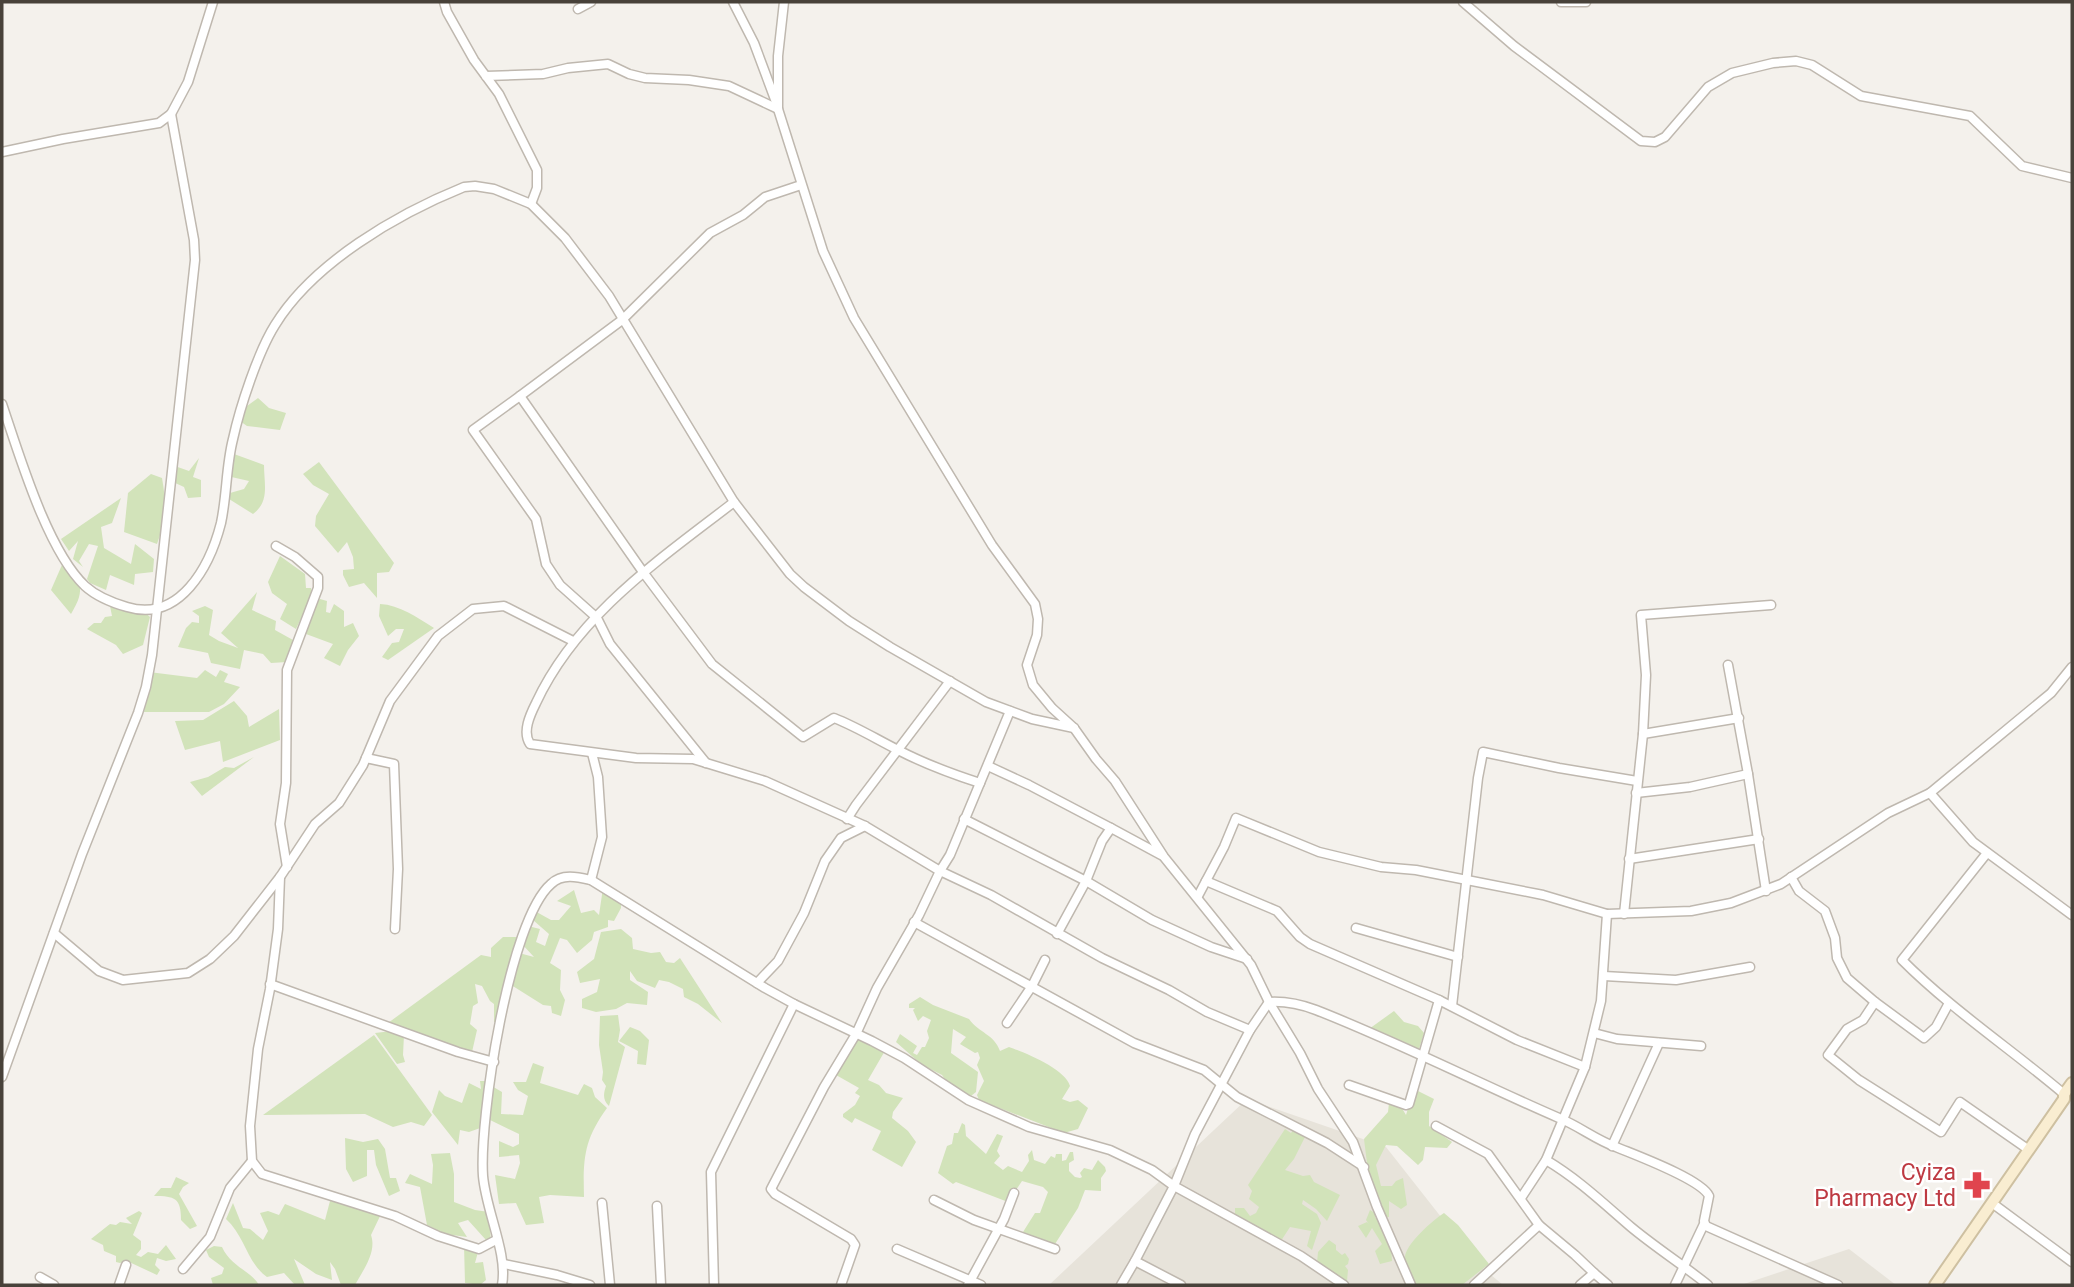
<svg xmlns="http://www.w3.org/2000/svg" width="2074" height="1287" viewBox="0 0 2074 1287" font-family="Roboto,sans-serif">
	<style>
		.residential { fill: #e7e3da }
		.green { fill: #d2e3ba }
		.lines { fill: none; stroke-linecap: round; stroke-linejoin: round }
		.street-casing { stroke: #bfb8af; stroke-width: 11 }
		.secondary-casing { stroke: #cec0a1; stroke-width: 14 }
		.street { stroke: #fff; stroke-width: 8 }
		.secondary { stroke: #f9edd1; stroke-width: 10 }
		.labels { text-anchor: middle; stroke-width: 5; stroke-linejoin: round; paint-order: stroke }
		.health-label { font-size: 23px; fill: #be3a42; stroke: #fff; text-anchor: end }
	</style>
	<rect width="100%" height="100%" fill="#f4f1ec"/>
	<g class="residential">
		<polygon points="1247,1099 1386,1147 1478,1264 1503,1285 1049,1285"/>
		<polygon points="1849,1249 1896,1285 1741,1285"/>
	</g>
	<g class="green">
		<polygon points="258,398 269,408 286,413 280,430 247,426 237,419 247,406"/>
		<path d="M234,454L264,465C264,484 270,501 253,514L229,499L230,493L244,489L249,481L227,476Z"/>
		<polygon points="199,458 193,477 201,480 201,497 188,498 184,487 173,482 172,465 189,471"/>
		<polygon points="319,462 394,563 389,572 377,573 377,598 364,583 349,587 343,575 343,570 354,569 353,557 347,542 338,553 315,526 316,516 329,494 313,485 303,474"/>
		<path d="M151,474L162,478C167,507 166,518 157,544L124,532L128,493Z"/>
		<polygon points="121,498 112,523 101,527 104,548 131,564 135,544 154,559 153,572 135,574 134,585 110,575 106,590 90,583 87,579 98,546 89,544 79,561 83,567 73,559 78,541 69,551 61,539"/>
		<polygon points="280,556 305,574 306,588 311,588 312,595 296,629 280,619 287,604 272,593 268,582"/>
		<path d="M65,558C80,582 87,588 71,614L51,590Z"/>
		<polygon points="257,592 252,610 276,621 275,630 293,640 287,662 271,663 263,654 244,650 240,669 211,663 208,653 178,647 186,628 192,622 199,623 199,616 192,611 205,606 213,610 209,635 219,641 238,648 221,633"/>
		<polygon points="320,599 327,601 326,612 330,613 334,604 344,611 344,627 353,623 359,636 348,650 340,666 324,658 333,644 306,634 313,604"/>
		<polygon points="117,604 142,610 150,617 143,645 123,654 116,645 87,629 94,623 101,623 105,617 112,616 110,606"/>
		<path d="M380,604C400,605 416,617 434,628L388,660L382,657L392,643L399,642L404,629H396L388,636L379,616Z"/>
		<polygon points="205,670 216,677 220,670 228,674 224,682 240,687 224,704 209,712 144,712 149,672 197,678"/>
		<polygon points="234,701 247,716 249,727 279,709 280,740 223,762 220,741 185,750 175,721 203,720"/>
		<polygon points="254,757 202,796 190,782 208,777 225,767 234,768"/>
		<polygon points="603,888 621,902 621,908 614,921 608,920 608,927 594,932 592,940 577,953 567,940 560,938 550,963 561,970 560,990 565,1000 561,1016 552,1013 551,1006 543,1005 508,983 502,1023 494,1022 494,1004 490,1001 482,986 475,984 478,1003 473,1006 470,1024 477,1030 472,1052 388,1023 481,955 491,957 491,948 503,937 517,937 512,967 519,953 534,957 521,943 528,926 540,929 536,942 545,946 549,934 533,920 533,910 551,920 559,920 571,906 557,901 574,890 581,913 594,910 599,915"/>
		<polygon points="621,929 632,938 633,949 651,953 660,952 666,962 674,963 680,958 722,1023 698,1004 684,997 683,989 669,982 659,980 655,988 637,981 630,971 630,980 648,992 647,1005 627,1003 616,1009 596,1012 582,1008 582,999 597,992 600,979 580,983 577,972 594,959 601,932"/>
		<path d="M920,997L933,1005L969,1019C979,1033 994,1034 1000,1051L1009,1047C1026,1053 1065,1069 1070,1086L1062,1099L1070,1102L1078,1100L1088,1108L1078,1129L1064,1133L979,1100L977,1095L984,1081L977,1065L980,1058L978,1052L975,1053L960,1044L966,1037L953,1029L951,1053L978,1072L976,1092L971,1096L957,1093L956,1087L947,1082L942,1075L922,1065L896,1042L900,1034L917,1046L913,1053L917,1055L922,1047H925L929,1038L927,1031L931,1020L923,1016L918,1021L913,1010L915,1008H909V1004Z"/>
		<polygon points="1394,1011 1404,1022 1418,1026 1424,1033 1419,1049 1403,1045 1369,1029"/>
		<path d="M618,1015L620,1030L618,1042L625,1047L609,1106C603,1100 603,1095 606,1086L602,1080L603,1072L599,1045L600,1016Z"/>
		<polygon points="630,1027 640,1031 649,1040 646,1065 637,1064 638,1051 619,1041"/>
		<polygon points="392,1031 404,1035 403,1055 405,1062 397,1064 375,1033"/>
		<polygon points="374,1035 432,1115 424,1126 411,1122 393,1127 365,1114 263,1115"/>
		<polygon points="863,1037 886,1049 868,1080 879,1085 886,1093 903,1098 893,1112 892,1118 908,1131 916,1142 902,1167 872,1150 881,1131 855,1118 852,1123 843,1117 843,1114 855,1105 860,1096 855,1093 859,1088 836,1075 848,1047"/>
		<path d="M533,1063L544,1067L540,1083L578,1095L584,1084L592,1088L595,1097L607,1108C584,1140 583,1158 584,1197L550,1195L539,1197L544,1223L526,1225L516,1203L499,1204L495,1175L515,1179L520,1163L519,1155L499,1157V1141L513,1147L519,1144V1134L488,1119L483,1127L469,1132L460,1130L458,1145L432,1112L439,1090L445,1096L462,1103L469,1083L481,1089L480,1081H487L490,1085L502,1092L501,1114L523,1115L528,1096L518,1090L513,1082H526Z"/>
		<polygon points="1418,1091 1434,1099 1429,1112 1429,1126 1452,1142 1447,1148 1425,1147 1423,1160 1418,1165 1397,1146 1386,1145 1376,1165 1381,1186 1392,1186 1396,1181 1403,1178 1407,1205 1401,1209 1389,1201 1389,1217 1385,1217 1368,1171 1364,1139 1388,1112 1389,1103 1400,1105 1406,1115 1410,1102"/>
		<polygon points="962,1123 965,1125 966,1136 986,1154 997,1134 1003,1136 997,1151 1000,1156 994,1163 1003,1170 1008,1166 1022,1172 1029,1161 1028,1155 1032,1150 1034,1160 1045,1164 1051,1156 1055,1158 1056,1154 1062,1154 1062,1161 1066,1160 1070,1152 1073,1152 1074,1160 1069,1163 1069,1171 1075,1177 1080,1178 1082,1177 1080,1173 1084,1168 1092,1170 1098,1160 1105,1167 1106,1171 1101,1178 1101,1191 1085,1190 1078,1208 1055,1244 1026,1236 1023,1232 1035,1213 1040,1213 1048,1192 1043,1187 1022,1181 1008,1202 956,1182 953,1184 938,1173 947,1146 952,1144 954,1133 958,1133"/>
		<polygon points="1285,1129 1291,1133 1293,1130 1306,1135 1294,1159 1285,1170 1303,1176 1310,1175 1314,1182 1340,1195 1327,1221 1316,1209 1303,1200 1302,1204 1317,1214 1321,1223 1312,1250 1307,1246 1311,1231 1290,1227 1279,1244 1235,1217 1235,1208 1244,1208 1250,1216 1256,1213 1259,1207 1249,1199 1252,1191 1248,1185"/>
		<polygon points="345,1138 363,1142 378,1139 385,1149 390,1178 396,1178 400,1191 389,1196 376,1165 374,1150 367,1150 367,1176 353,1182 346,1169"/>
		<polygon points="450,1153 454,1174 454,1202 475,1210 489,1212 491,1243 486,1240 468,1220 458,1223 467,1237 445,1234 427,1225 420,1187 405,1183 410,1174 432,1184 433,1165 431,1154"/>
		<path d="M176,1177L189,1183L183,1187L179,1194L197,1226L190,1229L181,1220C181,1198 175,1196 154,1196L161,1188H171Z"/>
		<path d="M330,1201L382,1212L371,1235C377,1252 363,1270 355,1285H341L335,1269L330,1262L332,1280L316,1274L294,1259L305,1285H295L284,1273L267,1277C247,1263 245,1236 226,1219L233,1203L243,1228L250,1229L263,1240L268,1231L260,1213L268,1211L279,1215L285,1204L325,1220Z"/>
		<path d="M1370,1210L1375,1213V1218L1379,1216L1383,1220L1379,1223C1386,1228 1387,1235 1388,1244L1391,1245L1392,1261L1380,1264L1375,1251L1382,1244L1372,1228L1366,1238L1358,1226L1367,1222L1369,1224L1366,1220Z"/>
		<polygon points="139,1211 142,1213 133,1235 141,1241 141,1249 136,1255 141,1257 148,1252 158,1254 166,1245 176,1259 166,1261 157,1258 155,1265 160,1270 157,1275 127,1261 120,1263 116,1262 116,1256 104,1251 103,1245 91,1239 110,1224 116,1225 120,1222 132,1224 126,1218"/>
		<path d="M1444,1213L1458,1225L1489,1264L1462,1285H1416C1412,1277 1406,1267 1405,1259C1403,1246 1433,1220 1444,1213Z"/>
		<polygon points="1329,1240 1336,1245 1336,1250 1342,1255 1345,1253 1349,1259 1348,1264 1345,1266 1348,1270 1347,1281 1317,1263 1318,1252"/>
		<polygon points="472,1241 478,1252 475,1263 483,1262 486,1280 480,1285 465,1283 464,1245"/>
		<path d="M214,1246L222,1247C231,1267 250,1270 259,1285H213L211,1278L222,1274L224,1268L209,1257L206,1250Z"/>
	</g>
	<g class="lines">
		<defs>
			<g id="street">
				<polyline points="444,2 447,12 474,60 499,94 537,170 537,188 531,204"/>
				<polyline points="733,2 754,43 776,102"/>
				<polyline points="784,2 778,56 778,109 823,251 854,318 992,545 1035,604 1038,619 1037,635 1027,665 1033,685 1052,708 1074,728 1096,759 1115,781 1164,857 1251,965 1269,1002 1300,1053 1318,1089 1353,1142 1377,1207 1411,1285"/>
				<polyline points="1463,2 1514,46 1641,141 1655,142 1665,137 1708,87 1732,73 1773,63 1796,61 1812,65 1861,96 1970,116 2022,166 2072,178"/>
				<polyline points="1561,2 1586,2"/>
				<polyline points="578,9 591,2"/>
				<polyline points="486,76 543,74 568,68 608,64 629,74 645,78 689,80 729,86 778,109"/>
				<polyline points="2,152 63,139 159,123 171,114 188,82 213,2"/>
				<path d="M801,185L765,197L743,215L710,233L622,320L520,396L643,572L712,664L803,737L834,718C857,727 876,739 898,750C925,764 952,774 980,783"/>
				<polyline points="520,396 473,430 536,519 546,564 560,585 597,618 610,644 706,763"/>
				<path d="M2,404C19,454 47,550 85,586C96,596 113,603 127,607C180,623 210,566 221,523C227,495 226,466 233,439C240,407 258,352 275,325C313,263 397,214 464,187L475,186L494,189L531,204L565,238L609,296L734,502L790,574L804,587L849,621L890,647L986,702L1032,719L1074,728"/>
				<path d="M734,502C659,560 577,615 536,703C530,715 522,732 530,744L636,758L693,759L765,781L865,826L940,871L950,855L1010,711"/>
				<polyline points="276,546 295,557 318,577 318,588 287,670 286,783 280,824 287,867"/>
				<polyline points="1728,665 1748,774 1766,891"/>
				<polyline points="1643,734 1739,718"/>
				<polyline points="366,758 394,764 398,869 395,929"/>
				<polyline points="988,766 1029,785 1111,828"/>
				<polyline points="1636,793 1690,787 1748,774"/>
				<polyline points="1930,793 1973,842 2072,915"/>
				<polyline points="847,819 856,805 950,681"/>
				<polyline points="964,819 1086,881 1152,920 1211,947 1247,959"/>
				<path d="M1987,853L1902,960C1951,1009 2011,1049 2064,1094"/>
				<polyline points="1629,859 1759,839"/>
				<polyline points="280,877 278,929 270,989 258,1049 250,1126 252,1161 262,1174 395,1216 438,1236 479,1249 496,1240"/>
				<polyline points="1791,877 1799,891 1825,911 1835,938 1837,958 1847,978 1875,1002 1863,1020 1847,1029 1828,1055 1859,1080 1941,1132 1960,1102 2029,1150"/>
				<polyline points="591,880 602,837 598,777 592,753"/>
				<polyline points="1206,881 1277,911 1300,937 1310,944 1439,1000"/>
				<polyline points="1198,896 1224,847 1236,818 1319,852 1381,867 1416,870 1543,895 1607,914 1691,911 1731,903 1781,884 1888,813 1930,793 2051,693 2072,667"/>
				<polyline points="1624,914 1643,734 1646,675 1641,615 1771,605"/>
				<polyline points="914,922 1134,1043 1204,1070 1237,1097 1327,1143 1364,1167"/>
				<polyline points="1356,928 1458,957"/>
				<polyline points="54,933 99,971 123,980 188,973 210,959 234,936 280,877 315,824 339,803 363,765 390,701 438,636 473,609 504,606 573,641"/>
				<polyline points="1057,934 1086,881 1102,841 1111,828 1161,855"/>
				<polyline points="1604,976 1676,980 1750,967"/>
				<polyline points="757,983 778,961 804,913 825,861 841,838 865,826"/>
				<polyline points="270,984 458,1052 494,1062"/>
				<polyline points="1875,1002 1924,1038 1936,1027 1949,1003"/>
				<polyline points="1452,1006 1478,778 1483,752 1559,768 1637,781"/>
				<polyline points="1007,1023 1032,986 1045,960"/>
				<polyline points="1594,1033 1617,1039 1701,1046"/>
				<polyline points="2,1077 82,854 138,713 146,687 152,655 195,260 194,240 171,114"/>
				<polyline points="1349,1085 1406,1105 1409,1104 1439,1000 1517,1040 1585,1067"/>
				<polyline points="1436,1126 1488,1154 1539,1225 1575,1255 1594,1273 1580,1285"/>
				<polyline points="1612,1146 1659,1043"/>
				<path d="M1546,1160C1578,1179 1603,1203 1631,1227C1655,1247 1683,1265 1708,1285"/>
				<polyline points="1521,1198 1546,1160 1585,1067 1601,1001 1607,914"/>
				<polyline points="934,1200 974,1220 1055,1249"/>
				<polyline points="602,1203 610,1285"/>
				<polyline points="1992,1203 2072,1262"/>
				<polyline points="657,1206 661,1285"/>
				<polyline points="897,1249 981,1285"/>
				<polyline points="504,1264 557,1275 590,1285"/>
				<polyline points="183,1269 210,1237 230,1188 252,1161"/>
				<polyline points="1594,1273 1608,1285"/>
				<polyline points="40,1277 54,1285"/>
				<polyline points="119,1285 126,1265"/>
				<path d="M502,1285C508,1254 486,1211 483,1176C479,1120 509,920 551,884C562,873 578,877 591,880L765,988L794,1004L872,1041L904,1058L968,1100L1029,1127L1110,1150L1152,1170L1174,1186L1301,1256L1344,1285"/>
				<polyline points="714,1285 711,1172 794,1004"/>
				<polyline points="841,1285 855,1245 851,1239 775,1194 771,1189 824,1087 856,1034 877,988 919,915 940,871 991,895 1102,958 1169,990 1207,1012 1250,1030"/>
				<polyline points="968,1285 1004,1219 1014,1193"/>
				<polyline points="1121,1285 1135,1261"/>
				<path d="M1181,1285L1135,1261L1174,1186L1195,1134L1250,1030L1269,1002C1286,1001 1300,1004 1316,1010C1398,1042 1478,1083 1559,1118C1579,1126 1596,1140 1616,1147C1635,1155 1701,1179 1709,1196L1704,1221L1706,1226L1838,1285"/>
				<polyline points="1474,1285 1539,1225"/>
				<polyline points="1675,1285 1704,1224"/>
			</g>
			<polyline id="secondary" points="1935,1285 2064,1099 2064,1094 2072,1083"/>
		</defs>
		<use href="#street" class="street-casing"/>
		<use href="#secondary" class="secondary-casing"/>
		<use href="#street" class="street"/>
		<use href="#secondary" class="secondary"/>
	</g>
	<defs>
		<symbol id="pharmacy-bare" viewBox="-9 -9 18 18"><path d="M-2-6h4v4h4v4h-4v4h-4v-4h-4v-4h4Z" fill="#e0444e" stroke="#fff" stroke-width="2.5" paint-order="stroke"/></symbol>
	</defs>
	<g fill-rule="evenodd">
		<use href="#pharmacy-bare" x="1958" y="1166" width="38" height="38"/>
	</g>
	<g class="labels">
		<g class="health-label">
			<text x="1956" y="1180">Cyiza<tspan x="1956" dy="26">Pharmacy Ltd</tspan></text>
		</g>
	</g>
	<rect width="2074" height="1287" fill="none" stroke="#48423a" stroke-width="7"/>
</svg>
